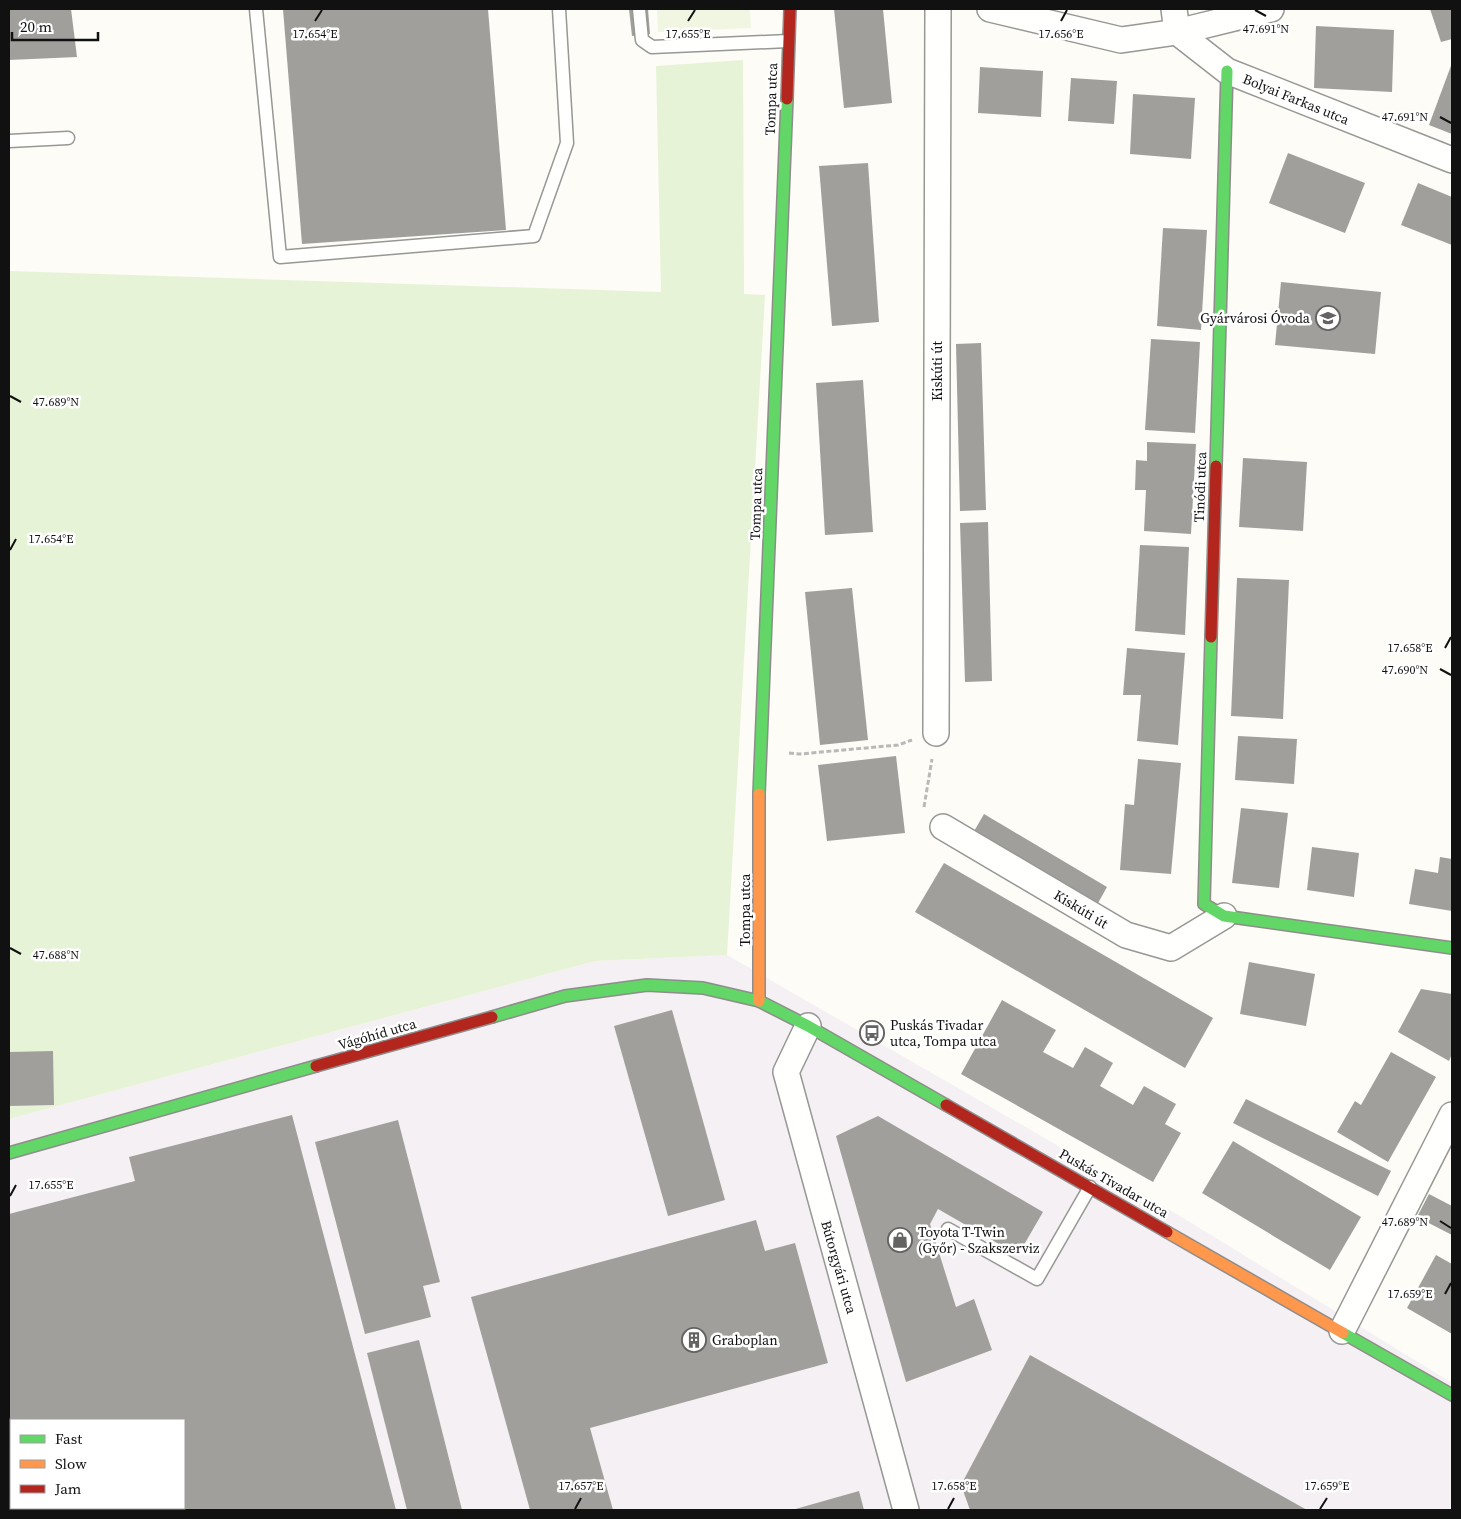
<svg xmlns="http://www.w3.org/2000/svg" width="1461" height="1519" viewBox="0 0 1461 1519" font-family="'Source Serif 4',serif">
	<style>
		.industrial { fill: #f5f0f3; fill-rule: evenodd }
		.green { fill: #e7f3d7 }
		.pitch { fill: #f0f6e1 }
		.building { fill: #a19f9c; fill-rule: evenodd }
		.lines { fill: none; stroke-linecap: round; stroke-linejoin: round }
		.lane-casing { stroke: #979795; stroke-width: 15 }
		.street-casing { stroke: #979795; stroke-width: 28 }
		.fast-casing { stroke: #8e8d8b; stroke-width: 14 }
		.slow-casing { stroke: #8e8d8b; stroke-width: 14 }
		.jam-casing { stroke: #8e8d8b; stroke-width: 14 }
		.path { stroke: #b9b9b8; stroke-width: 3; stroke-dasharray: 5 2.5; stroke-linecap: butt }
		.lane { stroke: #fffffe; stroke-width: 12 }
		.street { stroke: #fffffe; stroke-width: 25 }
		.fast { stroke: #63d668; stroke-width: 11 }
		.slow { stroke: #ff974d; stroke-width: 11 }
		.jam { stroke: #b3261e; stroke-width: 11 }
		.ticks { fill: none; stroke: #111; stroke-width: 2 }
		.labels { text-anchor: middle; stroke-width: 5; stroke-linejoin: round; paint-order: stroke }
		.street-label { font-size: 14px; fill: #111; stroke: #fff }
		.poi-label { font-size: 14px; fill: #111; stroke: #fff; text-anchor: start }
		.ticks-label { font-size: 12px; text-anchor: middle; fill: #111; stroke: #fff; stroke-width: 5; stroke-linejoin: round; paint-order: stroke }
	</style>
	<rect width="100%" height="100%" fill="#fdfcf7"/>
	<path class="industrial" d="M727,955L1180,1216L1452,1383V1510H9V1119L595,961ZM11,1420H184V1508H11Z"/>
	<polygon class="green" points="743,60 744,294 765,295 727,955 595,961 9,1119 9,271 661,292 656,66"/>
	<polygon class="pitch" points="657,9 750,9 751,28 658,32"/>
	<g class="building">
		<polygon points="9,9 71,9 77,57 9,60"/>
		<polygon points="283,9 488,9 506,230 302,244"/>
		<polygon points="629,9 648,9 650,34 632,36"/>
		<polygon points="834,9 883,9 892,103 844,108"/>
		<polygon points="1430,9 1452,9 1452,39 1441,42"/>
		<polygon points="1316,26 1394,30 1392,92 1314,88"/>
		<polygon points="1452,63 1452,134 1429,125"/>
		<polygon points="980,67 1043,71 1041,117 978,113"/>
		<polygon points="1071,78 1117,81 1114,124 1068,121"/>
		<polygon points="1133,94 1195,98 1191,159 1130,154"/>
		<polygon points="1288,153 1365,183 1345,233 1269,203"/>
		<polygon points="868,163 879,322 832,326 819,166"/>
		<polygon points="1418,183 1452,197 1452,245 1401,225"/>
		<polygon points="1163,228 1207,230 1201,330 1157,326"/>
		<polygon points="1281,282 1381,292 1375,354 1275,345"/>
		<polygon points="1151,339 1200,342 1195,433 1145,430"/>
		<polygon points="981,343 986,510 960,511 956,344"/>
		<polygon points="863,380 873,532 825,535 816,383"/>
		<polygon points="1147,442 1196,444 1191,534 1144,531 1146,490 1135,490 1136,460 1147,461"/>
		<polygon points="1243,458 1307,462 1303,531 1239,527"/>
		<polygon points="988,522 992,681 965,682 960,523"/>
		<polygon points="1140,545 1189,547 1185,635 1135,631"/>
		<polygon points="1237,578 1289,580 1283,719 1231,716"/>
		<polygon points="852,588 868,740 820,745 805,592"/>
		<polygon points="1127,648 1185,653 1178,745 1137,741 1141,695 1123,695"/>
		<polygon points="1238,736 1297,739 1294,784 1235,780"/>
		<polygon points="896,756 905,833 827,841 818,765"/>
		<polygon points="1138,759 1181,763 1171,874 1120,870 1125,804 1134,805"/>
		<polygon points="1241,808 1288,813 1279,888 1232,883"/>
		<polygon points="984,814 1107,887 1097,905 973,833"/>
		<polygon points="1312,847 1359,853 1354,897 1307,890"/>
		<polygon points="1440,857 1452,859 1452,911 1409,904 1415,869 1438,873"/>
		<polygon points="944,863 1213,1018 1185,1068 915,912"/>
		<polygon points="1249,962 1315,974 1306,1026 1240,1014"/>
		<polygon points="1421,989 1452,994 1452,1054 1449,1061 1398,1032"/>
		<polygon points="1002,1000 1056,1030 1043,1052 1073,1068 1085,1047 1113,1063 1100,1086 1133,1105 1144,1086 1176,1104 1165,1124 1181,1133 1153,1182 961,1074"/>
		<polygon points="672,1010 725,1200 668,1216 614,1026"/>
		<polygon points="53,1051 54,1105 9,1106 9,1052"/>
		<polygon points="1391,1052 1436,1077 1388,1162 1337,1132 1355,1101 1361,1105"/>
		<polygon points="1246,1099 1391,1171 1378,1196 1233,1123"/>
		<path d="M292,1115L396,1510H9V1214L135,1181L129,1157ZM11,1420H184V1508H11Z"/>
		<polygon points="878,1116 1043,1212 1018,1255 938,1209 930,1224 956,1307 974,1299 992,1350 906,1382 836,1136"/>
		<polygon points="398,1120 440,1282 423,1286 431,1317 365,1334 315,1142"/>
		<polygon points="1233,1141 1361,1217 1330,1270 1202,1193"/>
		<polygon points="1429,1194 1452,1206 1452,1235 1417,1217"/>
		<polygon points="756,1220 765,1251 795,1243 828,1363 590,1428 613,1510 530,1510 471,1297"/>
		<polygon points="1436,1255 1452,1264 1452,1334 1407,1308"/>
		<polygon points="419,1340 462,1510 407,1510 367,1353"/>
		<polygon points="1030,1355 1307,1510 970,1510 961,1485"/>
		<polygon points="859,1491 864,1510 792,1510"/>
	</g>
	<g class="lines">
		<defs>
			<g id="lane">
				<polyline points="256,9 280,257 534,236 567,143 559,9"/>
				<polyline points="639,9 642,40 652,47 788,41"/>
				<polyline points="9,141 68,138"/>
				<polyline points="948,1229 1037,1279 1090,1187"/>
			</g>
			<g id="street">
				<polyline points="990,9 1121,40 1177,32 1271,9"/>
				<polyline points="1174,9 1177,32 1227,71 1452,160"/>
				<polyline points="936,733 938,9"/>
				<polyline points="943,827 1126,935 1171,948 1224,916"/>
				<polyline points="808,1026 786,1072 906,1510"/>
				<polyline points="1342,1331 1452,1115"/>
			</g>
			<g id="fast">
				<polyline points="1216,466 1227,71"/>
				<polyline points="1211,637 1204,904 1224,916 1452,948"/>
				<polyline points="759,794 787,99"/>
				<polyline points="492,1017 565,996 647,985 703,988 759,1001 808,1026 946,1105"/>
				<polyline points="9,1153 316,1066"/>
				<polyline points="1343,1333 1452,1395"/>
			</g>
			<g id="slow">
				<polyline points="759,794 759,1001"/>
				<polyline points="1167,1232 1343,1333"/>
			</g>
			<g id="jam">
				<polyline points="787,99 790,9"/>
				<polyline points="1211,637 1216,466"/>
				<polyline points="316,1066 492,1017"/>
				<polyline points="946,1105 1167,1232"/>
			</g>
		</defs>
		<use href="#lane" class="lane-casing"/>
		<use href="#street" class="street-casing"/>
		<use href="#fast" class="fast-casing"/>
		<use href="#slow" class="slow-casing"/>
		<use href="#jam" class="jam-casing"/>
		<g class="path">
			<polyline points="789,753 800,754 898,745 912,740"/>
			<polyline points="924,807 932,759"/>
		</g>
		<use href="#lane" class="lane"/>
		<use href="#street" class="street"/>
		<use href="#fast" class="fast"/>
		<use href="#slow" class="slow"/>
		<use href="#jam" class="jam"/>
	</g>
	<path class="ticks" d="M1255,10L1266,16M315,21L322,10M688,21L695,10M1061,21L1067,10M1440,117L1451,123M10,396L21,402M10,550L16,539M1445,648L1451,637M1440,669L1451,675M10,948L21,954M10,1196L16,1185M1440,1221L1451,1228M1445,1294L1451,1283M575,1509L581,1498M948,1509L954,1498M1320,1509L1327,1498"/>
	<defs>
		<symbol id="school-ring" viewBox="-11 -11 22 22"><circle r="9.5" fill="#fff" stroke="#646362" stroke-width="1.5"/><path d="M0-5L7-2L0 1L-7-2ZM-4 1L0 2.5L4 1V4Q0 6-4 4Z" fill="#646362"/></symbol>
		<symbol id="bus-ring" viewBox="-11 -11 22 22"><circle r="9.5" fill="#fff" stroke="#646362" stroke-width="1.5"/><path d="M-5-6H5V4H4V6H2V4H-2V6H-4V4H-5ZM-3.5-4V0h7V-4ZM-3.5 1.2v1.5H-2V1.2ZM2 1.2v1.5H3.5V1.2Z" fill="#646362"/></symbol>
		<symbol id="shop-ring" viewBox="-11 -11 22 22"><circle r="9.5" fill="#fff" stroke="#646362" stroke-width="1.5"/><path d="M-5-2.5h2.3a2.7 3.5 0 0 1 5.4 0H5L5.5 6h-11ZM-1.5-2.5h3a1.5 2.3 0 0 0-3 0Z" fill="#646362"/></symbol>
		<symbol id="building-ring" viewBox="-11 -11 22 22"><circle r="9.5" fill="#fff" stroke="#646362" stroke-width="1.5"/><path d="M-4-6H4V6H1V3H-1V6H-4ZM-2.5-4.3h1.7v1.8h-1.7ZM.8-4.3h1.7v1.8H.8ZM-2.5-1h1.7V.8h-1.7ZM.8-1h1.7V.8H.8Z" fill="#646362"/></symbol>
	</defs>
	<g fill-rule="evenodd">
		<use href="#school-ring" x="1314" y="304" width="28" height="28"/>
		<use href="#bus-ring" x="858" y="1019" width="28" height="28"/>
		<use href="#shop-ring" x="886" y="1226" width="28" height="28"/>
		<use href="#building-ring" x="680" y="1326" width="28" height="28"/>
	</g>
	<g class="labels">
		<g class="street-label">
			<text transform="translate(771 99) rotate(-88)" y="5">Tompa utca</text>
			<text transform="translate(1296 99) rotate(22)" y="5">Bolyai Farkas utca</text>
			<text transform="translate(937 371) rotate(-90)" y="5">Kiskúti út</text>
			<text transform="translate(1200 487) rotate(-88)" y="5">Tinódi utca</text>
			<text transform="translate(756 504) rotate(-88)" y="5">Tompa utca</text>
			<text transform="translate(1081 909) rotate(31)" y="5">Kiskúti út</text>
			<text transform="translate(745 910) rotate(-90)" y="5">Tompa utca</text>
			<text transform="translate(377 1034) rotate(-16)" y="5">Vágóhíd utca</text>
			<text transform="translate(1114 1183) rotate(30)" y="5">Puskás Tivadar utca</text>
			<text transform="translate(839 1267) rotate(74)" y="5">Bútorgyári utca</text>
		</g>
		<g class="poi-label">
			<text x="1310" y="323" text-anchor="end">Gyárvárosi Óvoda</text>
			<text x="890" y="1030">Puskás Tivadar<tspan x="890" dy="16">utca, Tompa utca</tspan></text>
			<text x="918" y="1237">Toyota T-Twin<tspan x="918" dy="16">(Győr) - Szakszerviz</tspan></text>
			<text x="712" y="1345">Graboplan</text>
		</g>
	</g>
	<g class="ticks-label">
		<text x="1266" y="33">47.691°N</text>
		<text x="315" y="38">17.654°E</text>
		<text x="688" y="38">17.655°E</text>
		<text x="1061" y="38">17.656°E</text>
		<text x="1405" y="121">47.691°N</text>
		<text x="56" y="406">47.689°N</text>
		<text x="51" y="543">17.654°E</text>
		<text x="1410" y="652">17.658°E</text>
		<text x="1405" y="674">47.690°N</text>
		<text x="56" y="959">47.688°N</text>
		<text x="51" y="1189">17.655°E</text>
		<text x="1405" y="1226">47.689°N</text>
		<text x="1410" y="1298">17.659°E</text>
		<text x="581" y="1490">17.657°E</text>
		<text x="954" y="1490">17.658°E</text>
		<text x="1327" y="1490">17.659°E</text>
	</g>
	<rect width="1461" height="1519" fill="none" stroke="#111111" stroke-width="20"/>
	<rect x="10" y="1419" width="175" height="90" fill="#ffffff" stroke="#a0a0a0"/>
	<rect x="20" y="1435" width="25" height="8" fill="#63d668" stroke="#a0a0a0"/>
	<text x="55" y="1444" font-size="15" fill="#111111">Fast</text>
	<rect x="20" y="1460" width="25" height="8" fill="#ff974d" stroke="#a0a0a0"/>
	<text x="55" y="1469" font-size="15" fill="#111111">Slow</text>
	<rect x="20" y="1485" width="25" height="8" fill="#b3261e" stroke="#a0a0a0"/>
	<text x="55" y="1494" font-size="15" fill="#111111">Jam</text>
	<path d="M12 32v8h86v-8" fill="none" stroke="#111111" stroke-width="2.5"/>
	<text x="20" y="32" font-size="15" fill="#111111" stroke="#ffffff" stroke-width="4" paint-order="stroke">20 m</text>
</svg>
